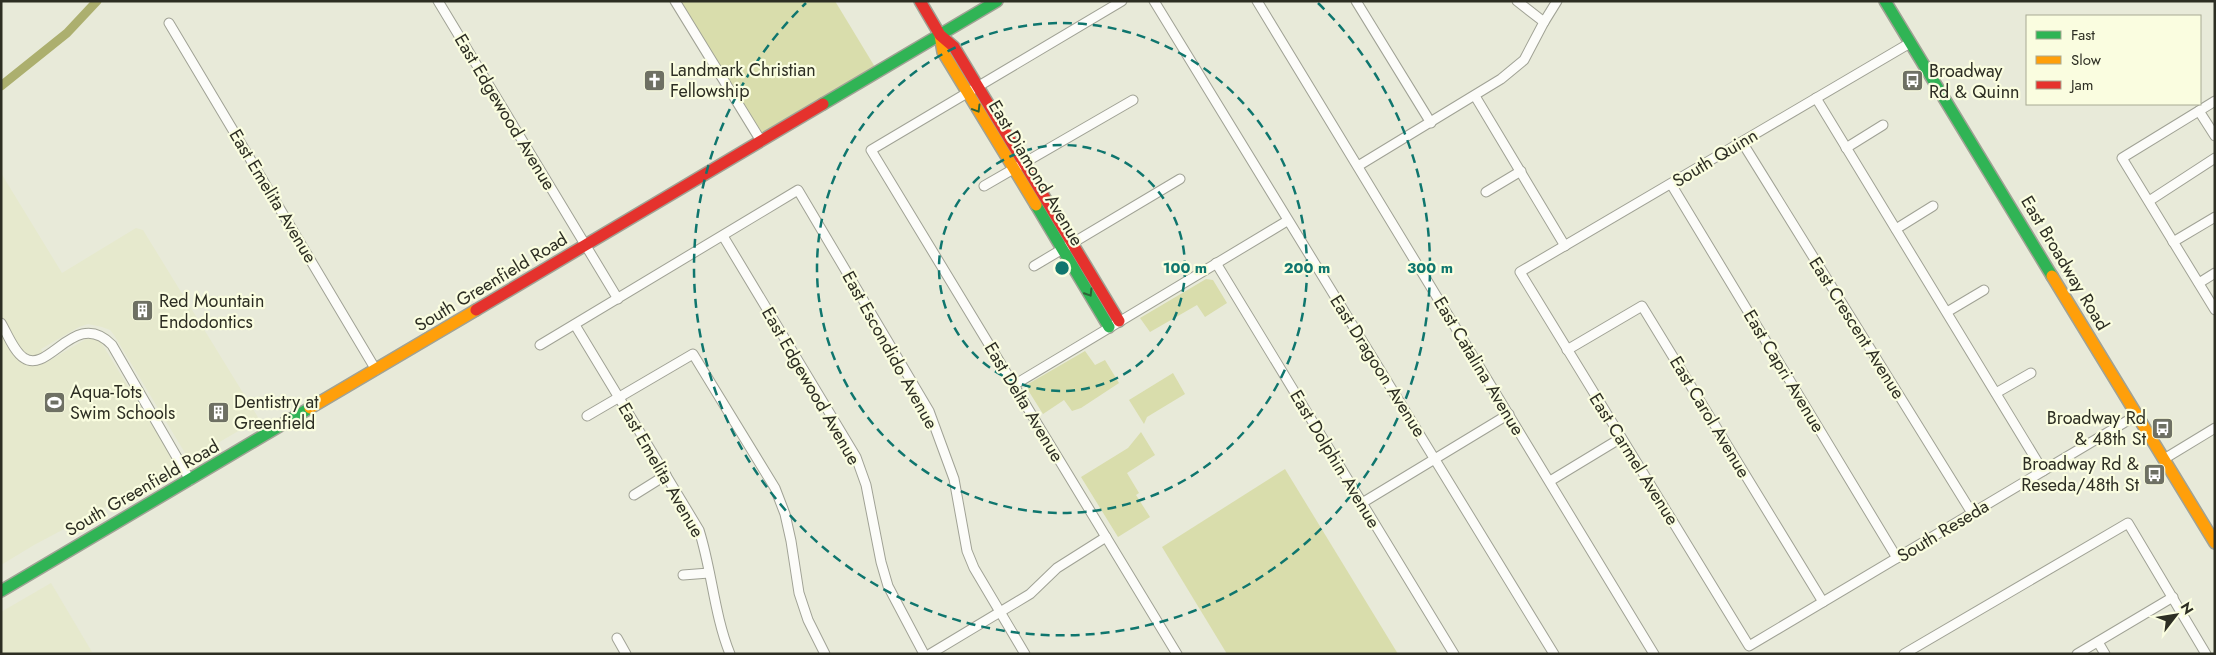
<svg xmlns="http://www.w3.org/2000/svg" width="2216" height="655" viewBox="0 0 2216 655" font-family="Jost,sans-serif">
	<style>
		.built { fill: #e6e9cd }
		.green { fill: #d9ddac }
		.lines { fill: none; stroke-linecap: round; stroke-linejoin: round }
		.canal { stroke: #acaf6e; stroke-width: 9 }
		.street-casing { stroke: #a0a295; stroke-width: 11 }
		.fast-casing { stroke: #a0a295; stroke-width: 14 }
		.slow-casing { stroke: #a0a295; stroke-width: 14 }
		.jam-casing { stroke: #a0a295; stroke-width: 14 }
		.street { stroke: #fcfcf9; stroke-width: 9 }
		.fast { stroke: #30b455; stroke-width: 11 }
		.slow { stroke: #ff9f0a; stroke-width: 11 }
		.jam { stroke: #e5322d; stroke-width: 11 }
		.oneway { stroke: #2e6437 }
		.ring { fill: none; stroke: #0f766e; stroke-width: 2.5; stroke-dasharray: 9 6 }
		.labels { text-anchor: middle; stroke-width: 4.5; stroke-linejoin: round; paint-order: stroke }
		.poi-label { font-size: 18px; fill: #2d2e23; stroke: #fafde0; text-anchor: start }
		.street-label { font-size: 18px; fill: #2d2e23; stroke: #fafde0 }
		.centre { fill: #0f766e; stroke: #fafde0; stroke-width: 2.5 }
		.ring-label { font-size: 15px; text-anchor: middle; font-weight: bold; fill: #0f766e; stroke: #fafde0; stroke-width: 4.5; stroke-linejoin: round; paint-order: stroke }
	</style>
	<rect width="100%" height="100%" fill="#e8ead9"/>
	<g class="built">
		<polygon points="1,173 62,273 136,228 143,230 259,419 192,458 188,458 114,335 110,330 102,327 88,324 79,327 41,349 47,362 86,339 99,339 174,461 174,467 147,485 34,545 1,565"/>
		<polygon points="51,583 92,652 1,654 1,612"/>
	</g>
	<g class="green">
		<polygon points="676,1 835,1 878,72 761,141"/>
		<polygon points="1206,279 1213,280 1227,303 1205,317 1197,305 1150,332 1140,318"/>
		<polygon points="1085,351 1095,365 1105,360 1119,383 1081,408 1072,411 1064,400 1043,414 1028,390 1028,384"/>
		<polygon points="1173,373 1185,394 1147,417 1144,424 1129,400"/>
		<polygon points="1141,432 1155,455 1127,473 1139,493 1136,495 1150,517 1118,537 1081,477 1128,448"/>
		<polygon points="1285,469 1398,654 1227,654 1162,547"/>
	</g>
	<g class="lines">
		<polyline class="canal" points="1,86 67,33 97,1"/>
		<defs>
			<g id="street">
				<polyline points="438,1 618,299"/>
				<polyline points="675,1 761,141"/>
				<polyline points="1122,1 871,150 1177,654"/>
				<polyline points="1154,1 1554,654"/>
				<polyline points="1257,1 1654,654"/>
				<polyline points="1356,1 1431,123"/>
				<polyline points="1517,1 1544,22"/>
				<polyline points="169,23 376,370"/>
				<polyline points="1910,43 1520,272 1749,646 2137,415"/>
				<polyline points="1475,96 1565,246"/>
				<polyline points="1816,98 2043,471"/>
				<polyline points="2215,101 2122,158 2215,310"/>
				<polyline points="2199,111 2215,136"/>
				<polyline points="1742,142 1972,513"/>
				<polyline points="1846,148 1883,125"/>
				<polyline points="1358,166 1501,79 1524,60 1544,22 1557,1"/>
				<polyline points="1671,184 1897,558"/>
				<polyline points="984,186 1133,100"/>
				<polyline points="1486,192 1521,171"/>
				<polyline points="2149,201 2215,158"/>
				<polyline points="1896,229 1933,206"/>
				<polyline points="723,236 856,457 866,485 881,562 888,586 924,654"/>
				<polyline points="2173,242 2215,217"/>
				<polyline points="1216,263 1454,654"/>
				<polyline points="1034,266 1180,179"/>
				<polyline points="2199,283 2215,273"/>
				<polyline points="1947,312 1984,290"/>
				<path d="M1,323C7,333 14,352 24,358C49,375 75,307 112,345L190,480"/>
				<path d="M575,325L699,530C712,571 714,614 730,654"/>
				<polyline points="540,345 798,190 929,411 954,479 967,551 974,568 1025,654"/>
				<polyline points="1567,350 1642,306 1823,602"/>
				<polyline points="1014,385 1287,221"/>
				<polyline points="1996,393 2031,373"/>
				<polyline points="587,416 693,354 775,488 785,514 791,541 799,593 808,620 825,654"/>
				<polyline points="2164,459 2215,428"/>
				<polyline points="1550,481 1621,438"/>
				<polyline points="634,495 666,475"/>
				<polyline points="1362,503 1509,414"/>
				<polyline points="683,575 709,573"/>
				<polyline points="617,638 626,654"/>
				<polyline points="2098,642 2105,654"/>
				<polyline points="930,654 1030,594 1057,568 1106,537"/>
				<polyline points="1904,654 2128,523 2206,654"/>
				<polyline points="2077,654 2173,597"/>
			</g>
			<g id="fast">
				<polyline points="1885,1 2052,276"/>
				<polyline points="823,104 997,1"/>
				<polyline points="1036,205 1109,327"/>
				<polyline points="1,591 310,408"/>
			</g>
			<g id="slow">
				<polyline points="940,35 943,52 1036,205"/>
				<polyline points="2052,276 2215,543"/>
				<polyline points="310,408 476,310"/>
			</g>
			<g id="jam">
				<polyline points="920,1 940,35 954,47 1119,321"/>
				<polyline points="476,310 823,104"/>
			</g>
		</defs>
		<use href="#street" class="street-casing"/>
		<use href="#fast" class="fast-casing"/>
		<use href="#slow" class="slow-casing"/>
		<use href="#jam" class="jam-casing"/>
		<use href="#street" class="street"/>
		<use href="#fast" class="fast"/>
		<use href="#slow" class="slow"/>
		<use href="#jam" class="jam"/>
	</g>
	<defs><path id="oneway-chevron" d="M-2-3.5L2.5 0L-2 3.5" fill="none" stroke-width="1.6" stroke-linecap="round" stroke-linejoin="round" transform="scale(1.25)"/></defs>
	<g class="oneway">
		<use href="#oneway-chevron" transform="translate(977 109) rotate(59)"/>
		<use href="#oneway-chevron" transform="translate(1089 293) rotate(58)"/>
	</g>
	<g class="ring">
		<circle cx="1062" cy="268" r="123"/>
		<circle cx="1062" cy="268" r="245"/>
		<path d="M1318 3A368 368 0 1 1 806 3"/>
	</g>
	<defs>
		<symbol id="church-square" viewBox="-11 -11 22 22"><rect x="-9" y="-9" width="18" height="18" rx="4" fill="#6e7063" stroke="#fafde0"/><path d="M-1.2-6h2.4v3.5h3.3v2.4h-3.3V6h-2.4V-.1h-3.3v-2.4h3.3Z" fill="#fff"/></symbol>
		<symbol id="bus-square" viewBox="-11 -11 22 22"><rect x="-9" y="-9" width="18" height="18" rx="4" fill="#6e7063" stroke="#fafde0"/><path d="M-5-6H5V4H4V6H2V4H-2V6H-4V4H-5ZM-3.5-4V0h7V-4ZM-3.5 1.2v1.5H-2V1.2ZM2 1.2v1.5H3.5V1.2Z" fill="#fff"/></symbol>
		<symbol id="building-square" viewBox="-11 -11 22 22"><rect x="-9" y="-9" width="18" height="18" rx="4" fill="#6e7063" stroke="#fafde0"/><path d="M-4-6H4V6H1V3H-1V6H-4ZM-2.5-4.3h1.7v1.8h-1.7ZM.8-4.3h1.7v1.8H.8ZM-2.5-1h1.7V.8h-1.7ZM.8-1h1.7V.8H.8Z" fill="#fff"/></symbol>
		<symbol id="stadium-square" viewBox="-11 -11 22 22"><rect x="-9" y="-9" width="18" height="18" rx="4" fill="#6e7063" stroke="#fafde0"/><path d="M0-5a6.5 5 0 1 0 0 10a6.5 5 0 1 0 0-10ZM-3.5-1.8h7v3.6h-7Z" fill="#fff"/></symbol>
	</defs>
	<g fill-rule="evenodd">
		<use href="#church-square" x="642" y="68" width="25" height="25"/>
		<use href="#bus-square" x="1900" y="68" width="25" height="25"/>
		<use href="#building-square" x="130" y="298" width="25" height="25"/>
		<use href="#stadium-square" x="42" y="390" width="25" height="25"/>
		<use href="#building-square" x="206" y="400" width="25" height="25"/>
		<use href="#bus-square" x="2150" y="416" width="25" height="25"/>
		<use href="#bus-square" x="2142" y="462" width="25" height="25"/>
	</g>
	<g class="labels">
		<g class="poi-label">
			<text x="670" y="76">Landmark Christian<tspan x="670" dy="21">Fellowship</tspan></text>
			<text x="1929" y="77">Broadway<tspan x="1929" dy="21">Rd &amp; Quinn</tspan></text>
			<text x="159" y="307">Red Mountain<tspan x="159" dy="21">Endodontics</tspan></text>
			<text x="70" y="398">Aqua-Tots<tspan x="70" dy="21">Swim Schools</tspan></text>
			<text x="234" y="408">Dentistry at<tspan x="234" dy="21">Greenfield</tspan></text>
			<text x="2146" y="424" text-anchor="end">Broadway Rd<tspan x="2146" dy="21">&amp; 48th St</tspan></text>
			<text x="2139" y="470" text-anchor="end">Broadway Rd &amp;<tspan x="2139" dy="21">Reseda/48th St</tspan></text>
		</g>
		<g class="street-label">
			<text transform="translate(505 112) rotate(59)" y="6">East Edgewood Avenue</text>
			<text transform="translate(1715 158) rotate(-31)" y="6">South Quinn</text>
			<text transform="translate(1036 173) rotate(59)" y="6">East Diamond Avenue</text>
			<text transform="translate(273 196) rotate(59)" y="6">East Emelita Avenue</text>
			<text transform="translate(2065 263) rotate(59)" y="6">East Broadway Road</text>
			<text transform="translate(491 282) rotate(-31)" y="6">South Greenfield Road</text>
			<text transform="translate(1857 328) rotate(58)" y="6">East Crescent Avenue</text>
			<text transform="translate(890 350) rotate(61)" y="6">East Escondido Avenue</text>
			<text transform="translate(1378 366) rotate(58)" y="6">East Dragoon Avenue</text>
			<text transform="translate(1479 366) rotate(59)" y="6">East Catalina Avenue</text>
			<text transform="translate(1784 371) rotate(59)" y="6">East Capri Avenue</text>
			<text transform="translate(811 386) rotate(60)" y="6">East Edgewood Avenue</text>
			<text transform="translate(1024 402) rotate(59)" y="6">East Delta Avenue</text>
			<text transform="translate(1710 417) rotate(59)" y="6">East Carol Avenue</text>
			<text transform="translate(1335 459) rotate(59)" y="6">East Dolphin Avenue</text>
			<text transform="translate(1634 459) rotate(58)" y="6">East Carmel Avenue</text>
			<text transform="translate(661 470) rotate(60)" y="6">East Emelita Avenue</text>
			<text transform="translate(142 488) rotate(-30)" y="6">South Greenfield Road</text>
			<text transform="translate(1943 531) rotate(-31)" y="6">South Reseda</text>
		</g>
	</g>
	<circle cx="1062" cy="268" r="8" class="centre"/>
	<g class="ring-label">
		<text x="1185" y="273">100 m</text>
		<text x="1307" y="273">200 m</text>
		<text x="1430" y="273">300 m</text>
	</g>
	<rect width="2216" height="655" fill="none" stroke="#2d2e23" stroke-width="5"/>
	<rect x="2026" y="15" width="175" height="90" fill="#fafde0" stroke="#a8aa94"/>
	<rect x="2036" y="31" width="25" height="8" fill="#30b455" stroke="#a8aa94"/>
	<text x="2071" y="40" font-size="15" fill="#2d2e23">Fast</text>
	<rect x="2036" y="56" width="25" height="8" fill="#ff9f0a" stroke="#a8aa94"/>
	<text x="2071" y="65" font-size="15" fill="#2d2e23">Slow</text>
	<rect x="2036" y="81" width="25" height="8" fill="#e5322d" stroke="#a8aa94"/>
	<text x="2071" y="90" font-size="15" fill="#2d2e23">Jam</text>
	<g transform="translate(2176 615) rotate(59)" stroke="#fafde0" stroke-width="4" paint-order="stroke">
	<path d="M0-4L9 19L0 12L-9 19Z" fill="#2d2e23"/>
	<text y="-8" font-size="14" font-weight="bold" text-anchor="middle" fill="#2d2e23">N</text>
	</g>
</svg>
